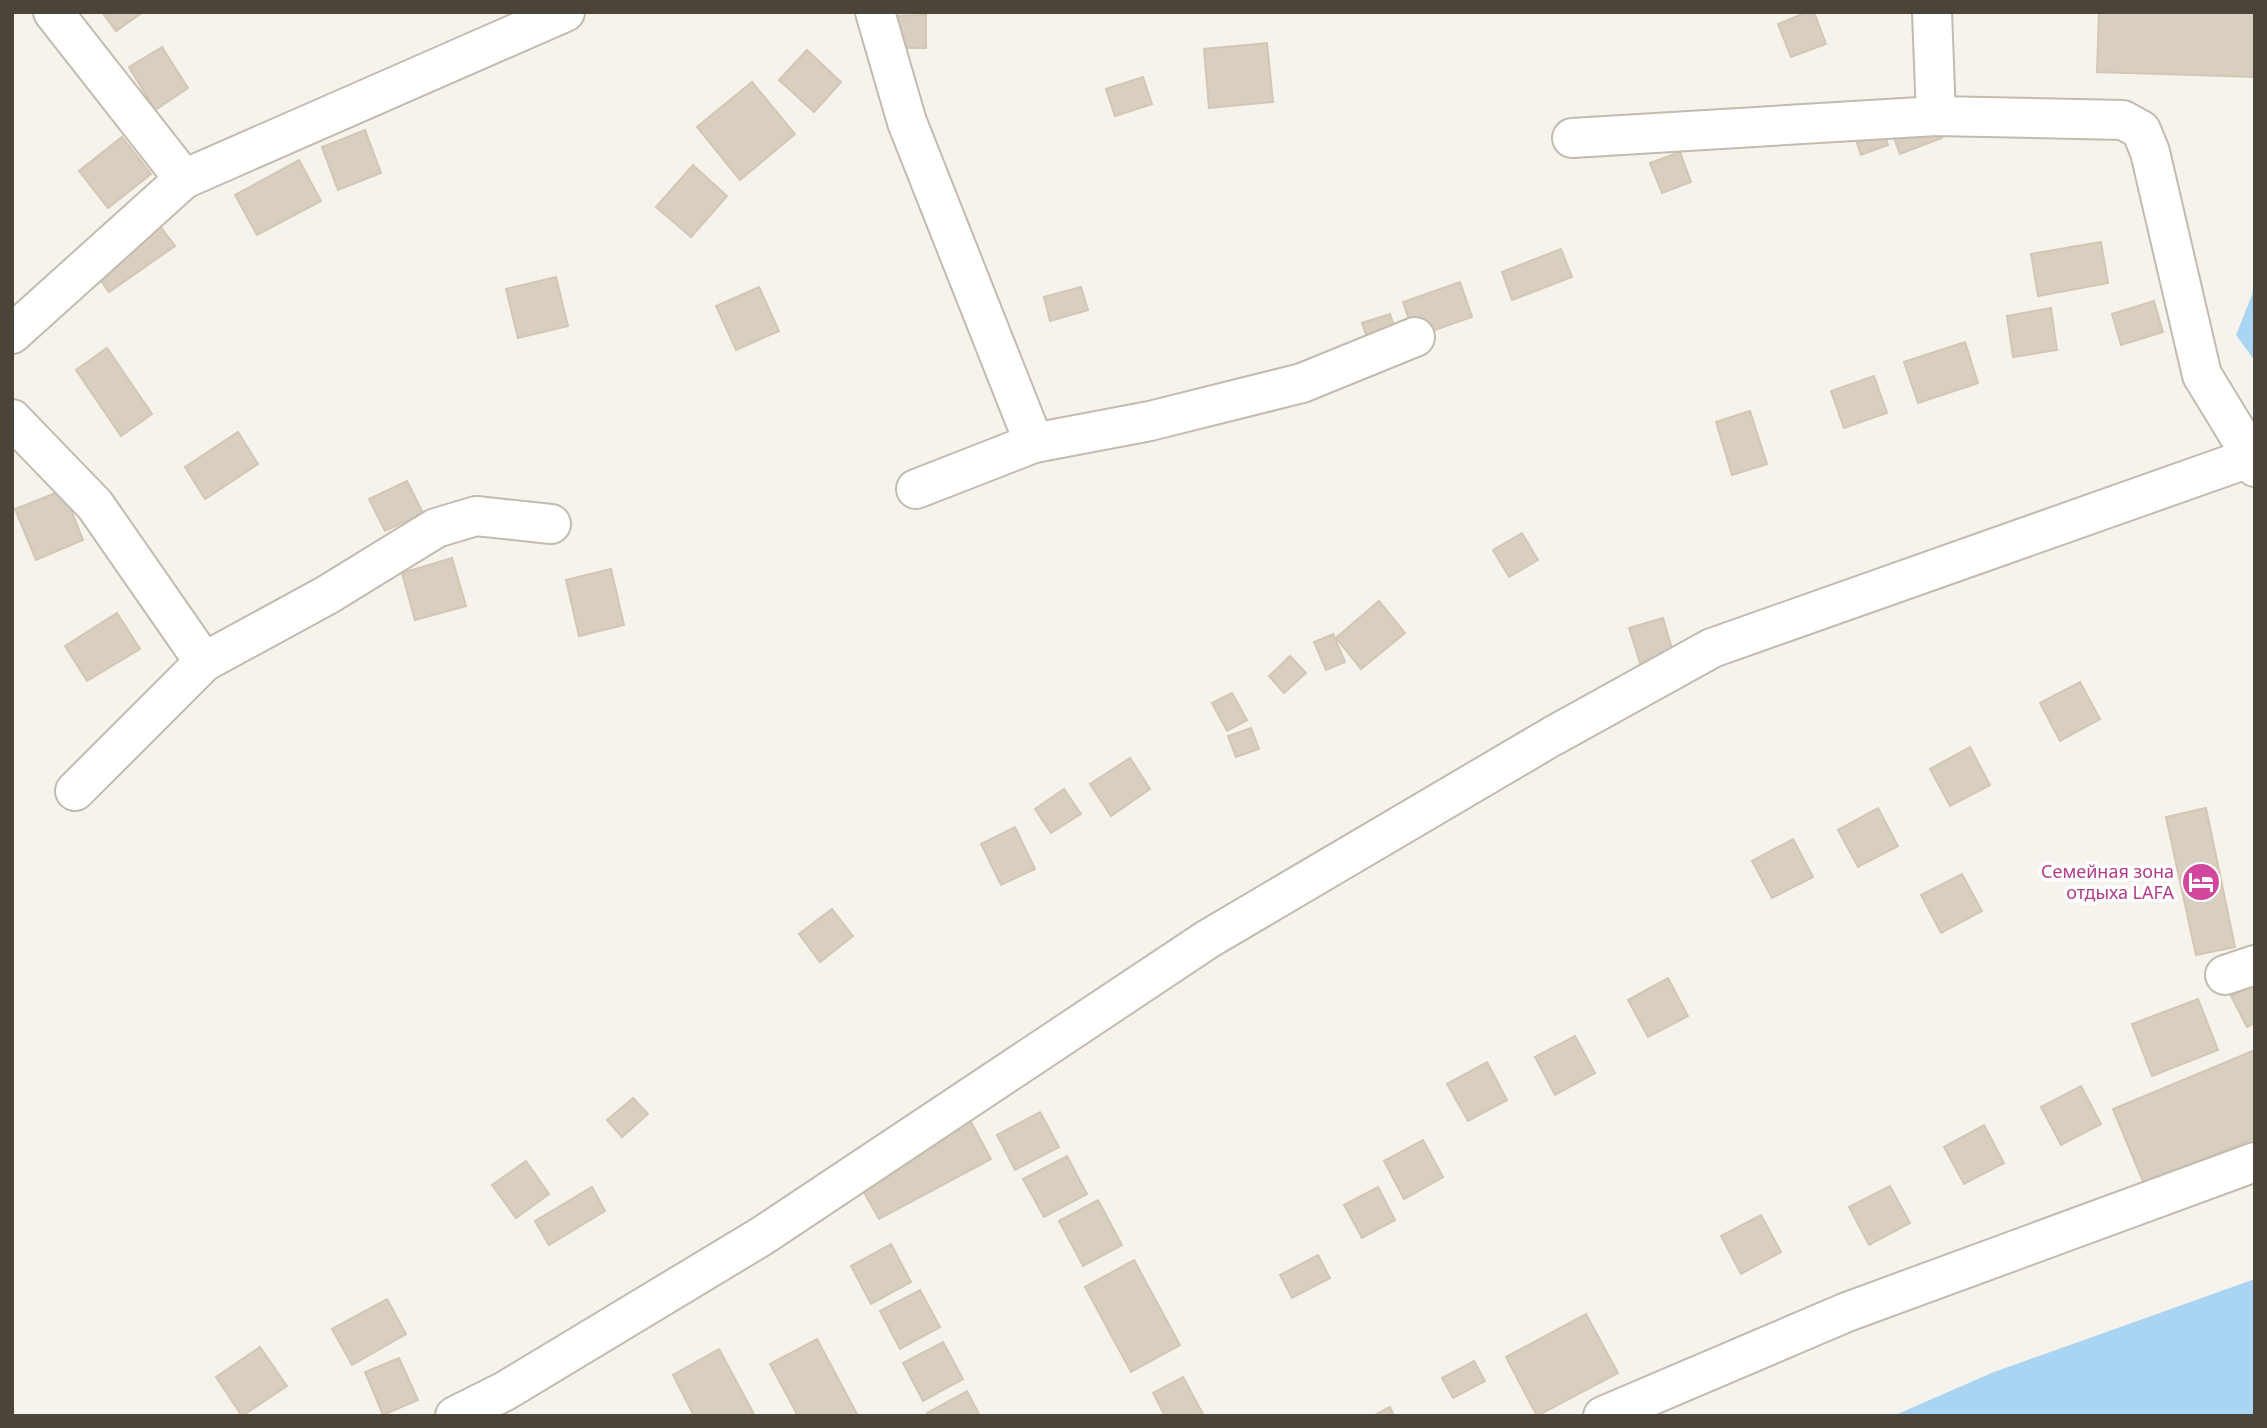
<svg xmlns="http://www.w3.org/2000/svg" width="2267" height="1428" viewBox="0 0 2267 1428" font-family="'Noto Sans',sans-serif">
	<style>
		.water { fill: #a9d4f2 }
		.building { fill: #d8cfc1; stroke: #d3c7b4; stroke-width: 2 }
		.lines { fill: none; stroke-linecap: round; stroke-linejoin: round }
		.minor-casing { stroke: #c2bbae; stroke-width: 42 }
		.minor { stroke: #fff; stroke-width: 38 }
		.labels { text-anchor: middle; stroke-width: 7; stroke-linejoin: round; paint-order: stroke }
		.hotel-label { font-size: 18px; fill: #b23c85; stroke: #fff; text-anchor: end }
	</style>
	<rect width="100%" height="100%" fill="#f6f3ec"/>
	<g class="water">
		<polygon points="2255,274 2255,361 2236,335 2252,295"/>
		<polygon points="2255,1279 2255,1416 1893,1416 1994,1372"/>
	</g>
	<g class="building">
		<polygon points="102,12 143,12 116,31"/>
		<polygon points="1807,12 1814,12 1826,44 1791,57 1778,24"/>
		<polygon points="2099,12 2255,12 2255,77 2097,72"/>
		<polygon points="926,15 926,48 889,48 889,16"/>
		<polygon points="1267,43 1273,102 1209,108 1204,49"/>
		<polygon points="162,47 188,88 155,110 129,67"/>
		<polygon points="807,50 841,82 814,112 779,80"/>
		<polygon points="1143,77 1152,104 1115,116 1106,89"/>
		<polygon points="752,82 795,134 740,180 697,127"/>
		<polygon points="1936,122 1942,138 1900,154 1894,138"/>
		<polygon points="365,130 381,173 338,190 322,147"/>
		<polygon points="1884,133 1888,145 1861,155 1857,143"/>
		<polygon points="122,137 151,174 108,208 79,171"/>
		<polygon points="1680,152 1691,182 1662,193 1650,163"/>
		<polygon points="299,160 321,201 257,235 235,195"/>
		<polygon points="693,165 727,196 691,237 656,207"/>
		<polygon points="160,226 175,246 109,292 95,272"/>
		<polygon points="2101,242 2108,283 2038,296 2031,254"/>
		<polygon points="1561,249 1572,277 1512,300 1502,272"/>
		<polygon points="556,277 568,326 518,338 506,289"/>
		<polygon points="1460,282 1472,317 1415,337 1403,302"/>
		<polygon points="759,287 779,331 736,350 716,306"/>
		<polygon points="1081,287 1088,310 1050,321 1044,297"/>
		<polygon points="2154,301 2163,332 2121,345 2112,314"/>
		<polygon points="2051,308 2057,350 2013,357 2007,316"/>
		<polygon points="1390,314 1398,337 1370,346 1362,323"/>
		<polygon points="1965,342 1978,383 1918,403 1904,362"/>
		<polygon points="107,348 152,414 121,436 76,370"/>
		<polygon points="1874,376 1887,413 1844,428 1831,391"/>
		<polygon points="1750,411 1767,464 1732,475 1716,422"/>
		<polygon points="238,432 258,464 205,499 185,467"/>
		<polygon points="407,481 423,513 385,531 369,499"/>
		<polygon points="63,490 83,540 36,560 15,509"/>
		<polygon points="1522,533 1538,560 1509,577 1493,550"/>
		<polygon points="452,558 466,606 415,620 402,573"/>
		<polygon points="611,569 624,625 579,636 566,580"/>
		<polygon points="1379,601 1405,633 1361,669 1336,638"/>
		<polygon points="117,613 140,649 87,681 65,646"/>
		<polygon points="1663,618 1674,656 1641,666 1629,628"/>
		<polygon points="1333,634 1345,662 1326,670 1314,642"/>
		<polygon points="1290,656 1306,673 1284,693 1269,676"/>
		<polygon points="2080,682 2100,719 2060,741 2040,703"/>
		<polygon points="1232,693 1247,720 1227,731 1212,703"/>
		<polygon points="1251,728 1259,749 1236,757 1228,736"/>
		<polygon points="1970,747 1990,785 1950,806 1930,769"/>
		<polygon points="1130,758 1150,789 1111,816 1090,784"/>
		<polygon points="1064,789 1081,814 1051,833 1035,809"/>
		<polygon points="1878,808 1898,846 1858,867 1838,830"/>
		<polygon points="2206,808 2235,947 2196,955 2166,817"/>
		<polygon points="1015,827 1035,869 1001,885 981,844"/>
		<polygon points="1793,839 1813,877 1772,898 1752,861"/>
		<polygon points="1962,874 1982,911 1941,933 1921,895"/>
		<polygon points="832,909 853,936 820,962 799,934"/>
		<polygon points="1668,978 1688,1016 1648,1037 1628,1000"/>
		<polygon points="2255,983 2255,1023 2247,1027 2231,996"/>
		<polygon points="2198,999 2218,1050 2152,1076 2132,1024"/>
		<polygon points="1575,1036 1595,1073 1555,1095 1535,1057"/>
		<polygon points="2255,1050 2255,1138 2144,1184 2113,1109"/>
		<polygon points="1487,1062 1507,1100 1468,1121 1447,1084"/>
		<polygon points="2081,1086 2101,1124 2061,1145 2041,1107"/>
		<polygon points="633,1098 648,1114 622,1137 607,1120"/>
		<polygon points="1040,1112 1059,1147 1015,1170 997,1135"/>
		<polygon points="970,1120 991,1159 879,1219 857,1180"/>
		<polygon points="1984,1125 2004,1163 1964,1184 1944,1147"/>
		<polygon points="1423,1140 1443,1177 1404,1199 1384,1161"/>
		<polygon points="1067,1156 1087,1194 1044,1217 1023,1179"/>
		<polygon points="526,1161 549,1194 516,1218 492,1185"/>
		<polygon points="1890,1186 1910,1223 1869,1245 1849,1207"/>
		<polygon points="592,1187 605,1211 549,1245 535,1221"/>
		<polygon points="1378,1187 1395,1220 1362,1238 1344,1205"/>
		<polygon points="1098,1200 1122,1245 1083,1266 1059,1221"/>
		<polygon points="1761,1215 1781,1252 1741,1274 1721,1236"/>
		<polygon points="891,1244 911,1282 871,1304 851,1266"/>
		<polygon points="1318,1255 1330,1278 1292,1298 1280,1275"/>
		<polygon points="1134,1260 1180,1345 1131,1372 1085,1287"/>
		<polygon points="920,1290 940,1327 900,1349 880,1311"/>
		<polygon points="387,1299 406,1334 352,1365 332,1329"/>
		<polygon points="1586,1314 1618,1373 1537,1416 1506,1357"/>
		<polygon points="817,1339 858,1416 798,1416 770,1364"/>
		<polygon points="943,1342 963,1379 923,1401 903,1363"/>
		<polygon points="260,1347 287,1386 242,1416 216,1377"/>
		<polygon points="719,1349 755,1416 694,1416 673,1375"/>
		<polygon points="399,1358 418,1400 383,1415 365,1372"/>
		<polygon points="1474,1361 1485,1381 1453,1398 1442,1378"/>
		<polygon points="1183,1377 1204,1416 1165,1416 1153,1393"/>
		<polygon points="967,1391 980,1416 929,1416 927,1413"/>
		<polygon points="1390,1407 1394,1416 1373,1416"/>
	</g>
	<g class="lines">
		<defs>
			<g id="minor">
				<polyline points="53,12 184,179"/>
				<polyline points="875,12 907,122 1034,443"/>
				<polyline points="1932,12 1936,116"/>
				<polyline points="1572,138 1936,116 2123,120 2141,130 2150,152 2202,375 2252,457 2255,467"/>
				<polyline points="12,334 184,179 565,12"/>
				<polyline points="12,419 95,505 204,662"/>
				<polyline points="916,489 1034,443 1150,421 1302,383 1415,337"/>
				<polyline points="75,791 204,662 327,595 436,528 476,516 551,524"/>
				<polyline points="2225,975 2255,965"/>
				<polyline points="455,1416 505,1391 762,1236 1208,939 1551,737 1712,648 2252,457"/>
				<polyline points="1603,1416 1847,1312 2255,1162"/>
			</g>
		</defs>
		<use href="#minor" class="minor-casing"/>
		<use href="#minor" class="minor"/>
	</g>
	<defs>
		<symbol id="hotel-disc" viewBox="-11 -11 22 22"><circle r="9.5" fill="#d1479c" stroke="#fff"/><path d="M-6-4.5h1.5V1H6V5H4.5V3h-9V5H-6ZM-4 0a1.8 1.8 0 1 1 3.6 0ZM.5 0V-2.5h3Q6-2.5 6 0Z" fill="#fff"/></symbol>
	</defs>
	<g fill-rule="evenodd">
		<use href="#hotel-disc" x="2179" y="860" width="44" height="44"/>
	</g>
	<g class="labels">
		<g class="hotel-label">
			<text x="2174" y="878">Семейная зона<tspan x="2174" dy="21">отдыха LAFA</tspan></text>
		</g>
	</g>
	<rect width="2267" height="1428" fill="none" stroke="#4b4439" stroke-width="28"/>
</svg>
